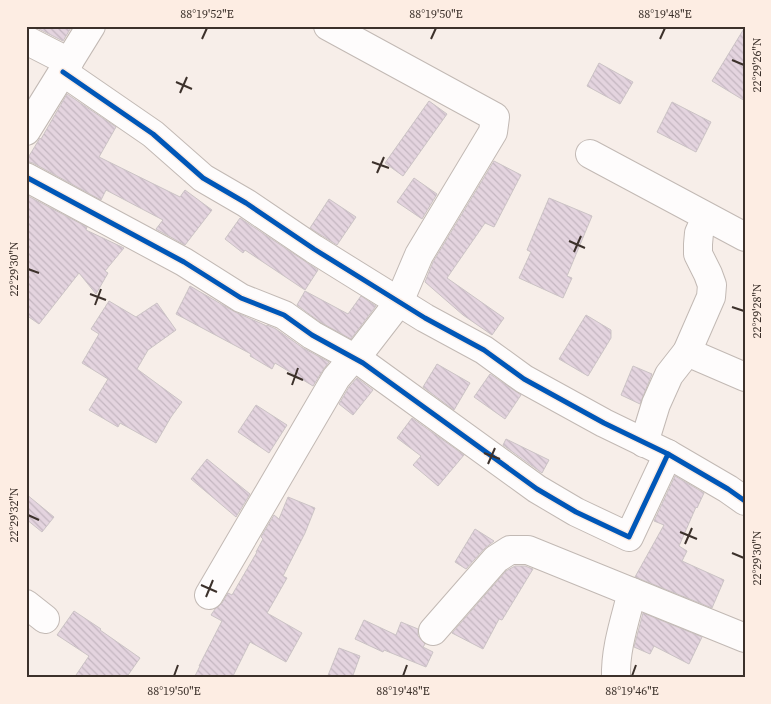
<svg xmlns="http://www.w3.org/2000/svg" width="771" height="704" viewBox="0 0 771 704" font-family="'Source Serif 4',serif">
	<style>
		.building { fill: url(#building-back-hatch); stroke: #cbc3c5 }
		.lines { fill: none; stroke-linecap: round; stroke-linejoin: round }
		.minor-casing { stroke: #c2b9b4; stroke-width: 30 }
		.minor { stroke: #fefcfc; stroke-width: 28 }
		.cycleway-casing { stroke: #fdede3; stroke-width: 8 }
		.cycleway { stroke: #0057b8; stroke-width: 5 }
		.ticks { fill: none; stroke: #3c312b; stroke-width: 2 }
		.neatline { fill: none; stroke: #3c312b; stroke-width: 2 }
		.ticks-label { font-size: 12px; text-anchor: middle; fill: #3c312b }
	</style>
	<defs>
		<pattern id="building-back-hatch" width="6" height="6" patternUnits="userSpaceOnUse" patternTransform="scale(1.25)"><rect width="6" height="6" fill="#e4d4df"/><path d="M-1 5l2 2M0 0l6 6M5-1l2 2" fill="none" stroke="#c4b6c0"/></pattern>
	</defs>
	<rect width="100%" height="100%" fill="#f7eee9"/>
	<g class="building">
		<polygon points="33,26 72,26 63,41"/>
		<polygon points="745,27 745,101 712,81"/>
		<polygon points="599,63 633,82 620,104 587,86"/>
		<polygon points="67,94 116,127 99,157 180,197 185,190 212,210 185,245 156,229 163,220 106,190 101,200 33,163 26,161 40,138 41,139"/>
		<polygon points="429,101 447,114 403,176 385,163"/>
		<polygon points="672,102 711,122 696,152 657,132"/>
		<polygon points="494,161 521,175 494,227 485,223 447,278 504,318 492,335 463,315 425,282 433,262"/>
		<polygon points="414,178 437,194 422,219 397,202"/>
		<polygon points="26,195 87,227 86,230 124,248 105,271 108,273 96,294 79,273 39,324 26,315"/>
		<polygon points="549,198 592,216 567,276 572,278 563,298 519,278 531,252 527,250"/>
		<polygon points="329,199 356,217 337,245 310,228"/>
		<polygon points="240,218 318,270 305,290 245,250 243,253 225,239"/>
		<polygon points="190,286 235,312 267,326 267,325 276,329 303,348 329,362 323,370 313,386 275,363 272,369 250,356 251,354 176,314"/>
		<polygon points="305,291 348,314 361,296 376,306 351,339 320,322 297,305"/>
		<polygon points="109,301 136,317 157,303 176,330 148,350 137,369 182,402 171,417 156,443 120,423 118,427 89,410 108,379 82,363 99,334 91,329"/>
		<polygon points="586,315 611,330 611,338 588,376 559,359"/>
		<polygon points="437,364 470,383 454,410 423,387"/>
		<polygon points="633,366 652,374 640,404 621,395"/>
		<polygon points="490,374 521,395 505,419 474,397"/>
		<polygon points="357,378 373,390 353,415 339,404 349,387"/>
		<polygon points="256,405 287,425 269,453 238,432"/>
		<polygon points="412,418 464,455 438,486 413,465 421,456 397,438"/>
		<polygon points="506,439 549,460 542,473 503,445"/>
		<polygon points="207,459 250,494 236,517 191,479"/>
		<polygon points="675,476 704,493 697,508 696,507 679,546 687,551 682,561 724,580 712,608 635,577 664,525 654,521"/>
		<polygon points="26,494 54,517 42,532 26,519"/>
		<polygon points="288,497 315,508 305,533 283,576 287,578 267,613 302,633 286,662 250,642 232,678 194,678 200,666 199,666 222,621 211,615 215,609 222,603 228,593 232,595 257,552 256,552 263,539 261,537 274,515 279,519"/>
		<polygon points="475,529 494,541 484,549 466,569 455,562"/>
		<polygon points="515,566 525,566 533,569 502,620 499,619 483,649 452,633 506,571"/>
		<polygon points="74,611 101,629 100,630 140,658 126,678 74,678 89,656 57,635"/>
		<polygon points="643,613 702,637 689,664 654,646 650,654 634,647"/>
		<polygon points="364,620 396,635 401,622 418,629 418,636 425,644 423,647 433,652 426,667 384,650 383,652 355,639"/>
		<polygon points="339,648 360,656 352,678 327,678"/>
	</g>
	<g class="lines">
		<defs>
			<g id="minor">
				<polyline points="26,40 69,62"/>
				<polyline points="63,72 153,134 203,178 246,203 314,249 425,318 484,350 524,379 604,423 668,454 728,489 745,501"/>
				<polyline points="26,131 91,26"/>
				<polyline points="590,154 745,237"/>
				<polyline points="26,177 184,262 241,298 284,315 312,335 363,363 537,489 576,512 629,537 668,454"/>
				<polyline points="687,352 745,377"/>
				<polyline points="644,443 656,404 669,375 687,352 711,297 712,285 708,274 698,254 698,244 699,233 706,217"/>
				<polyline points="209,595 336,378 348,364 355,359 399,302 419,255 493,132 495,117 328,26"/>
				<polyline points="26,604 45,619"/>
				<polyline points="433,631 496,559 510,550 528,550 745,638"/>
				<path d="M616,678C615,649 625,620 632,592"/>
			</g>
		</defs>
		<use href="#minor" class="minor-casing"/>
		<use href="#minor" class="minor"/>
		<defs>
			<g id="cycleway">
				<polyline points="63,72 153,134 203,178 246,203 314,249 425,318 484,350 524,379 604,423 668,454 728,489 745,501"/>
				<polyline points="26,177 184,262 241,298 284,315 312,335 363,363 537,489 576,512 629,537 668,454"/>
			</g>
		</defs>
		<use href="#cycleway" class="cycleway-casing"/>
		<use href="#cycleway" class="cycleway"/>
	</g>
	<path class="ticks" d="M202,39L207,28M431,39L436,28M660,39L665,28M732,60L744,65M176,82L192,89M180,93L187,77M372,162L389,168M377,173L384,157M569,241L585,248M574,252L581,236M28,269L39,273M90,294L106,300M95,305L101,289M732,307L744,311M287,373L303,380M292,385L298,368M484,453L500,459M488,464L495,448M28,515L39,520M680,532L697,539M685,544L692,528M732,553L744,558M201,585L217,592M206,597L213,580M174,676L178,665M403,676L407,665M632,676L636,665"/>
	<rect width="771" height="704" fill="none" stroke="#fdede3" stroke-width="55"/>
	<rect x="28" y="28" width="716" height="648" class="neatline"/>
	<g class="ticks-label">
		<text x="207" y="18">88°19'52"E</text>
		<text x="436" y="18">88°19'50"E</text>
		<text x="665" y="18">88°19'48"E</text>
		<text transform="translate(757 65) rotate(-90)" y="4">22°29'26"N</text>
		<text transform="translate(14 269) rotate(-90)" y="4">22°29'30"N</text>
		<text transform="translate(757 311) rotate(-90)" y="4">22°29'28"N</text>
		<text transform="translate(14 515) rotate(-90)" y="4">22°29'32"N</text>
		<text transform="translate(757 558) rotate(-90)" y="4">22°29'30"N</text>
		<text x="174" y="695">88°19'50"E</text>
		<text x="403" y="695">88°19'48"E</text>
		<text x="632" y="695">88°19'46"E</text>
	</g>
</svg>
